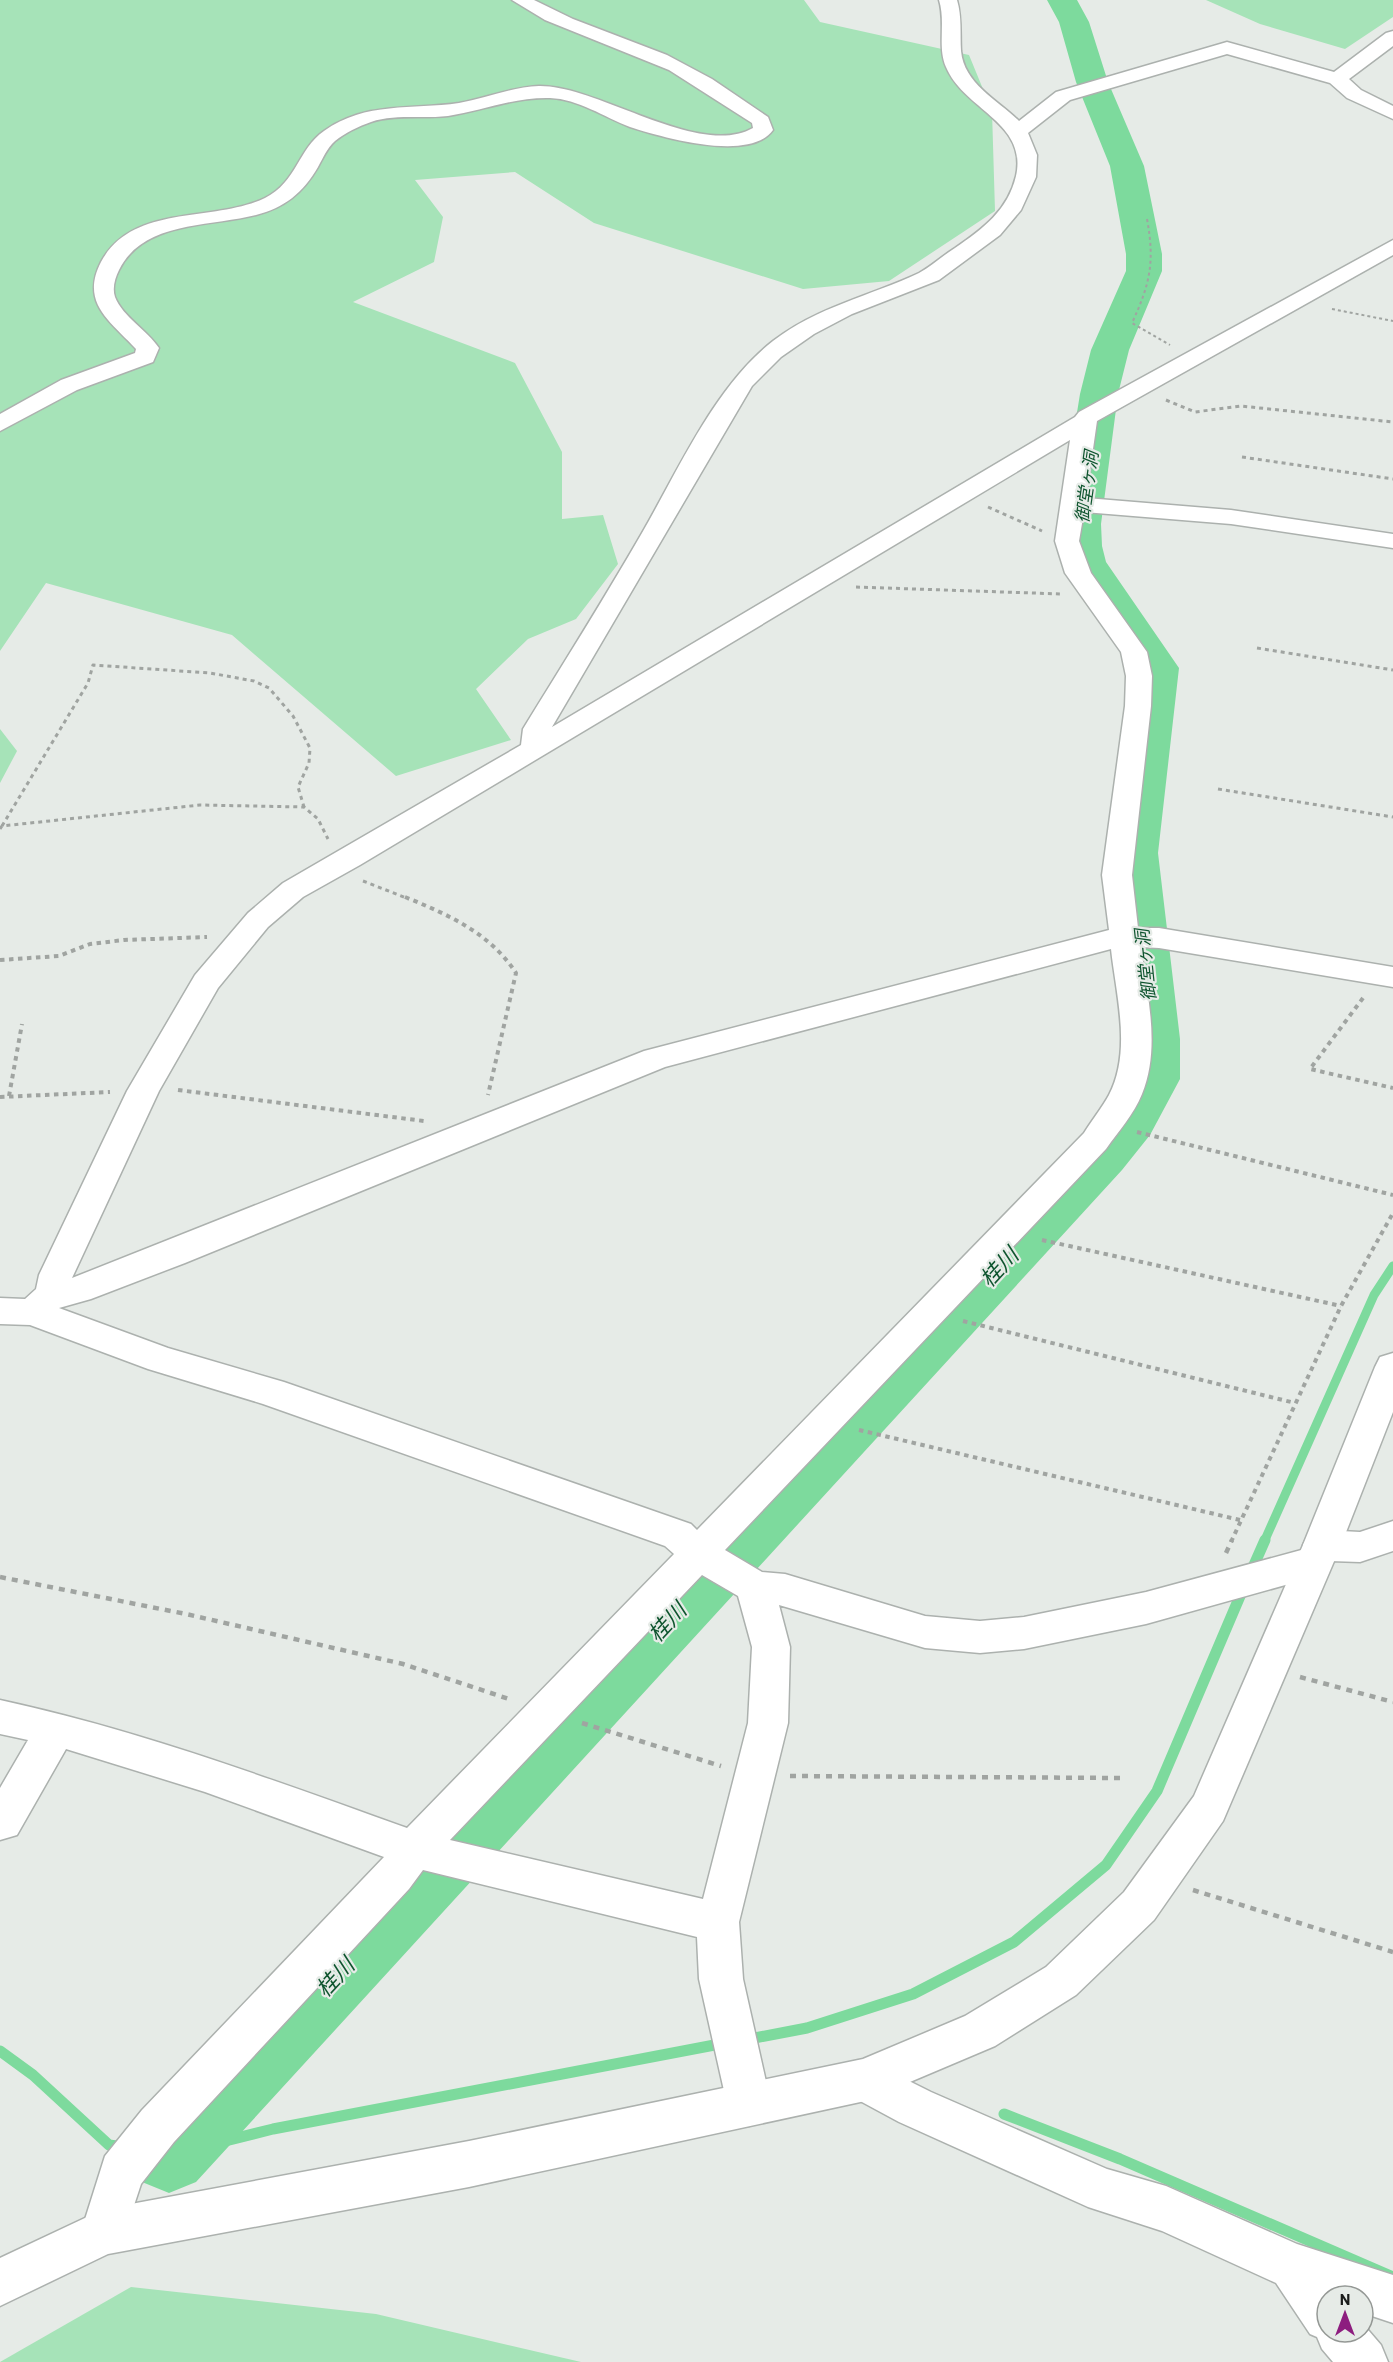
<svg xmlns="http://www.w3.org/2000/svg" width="1393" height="2362" viewBox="0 0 1393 2362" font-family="Barlow,'Noto Sans JP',sans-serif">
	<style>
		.green { fill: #a6e3b8 }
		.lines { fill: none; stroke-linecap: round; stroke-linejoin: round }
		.stream-far1 { stroke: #7dda9d; stroke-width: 9 }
		.stream { stroke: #7dda9d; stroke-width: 11 }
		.river { fill: #7dda9d; fill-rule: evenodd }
		.street-casing { stroke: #acb1ae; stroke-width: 3 }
		.secondary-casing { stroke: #acb1ae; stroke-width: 3 }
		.path-far3 { stroke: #a0a4a1; stroke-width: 2; stroke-dasharray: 3 3; stroke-linecap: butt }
		.path-far2 { stroke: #a0a4a1; stroke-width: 3; stroke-dasharray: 4 4; stroke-linecap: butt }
		.path-far1 { stroke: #a0a4a1; stroke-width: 4; stroke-dasharray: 4.5 4.5; stroke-linecap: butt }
		.path { stroke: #a0a4a1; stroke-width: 4.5; stroke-dasharray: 6 6; stroke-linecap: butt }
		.street { fill: #fff; fill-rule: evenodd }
		.secondary { fill: #fff; fill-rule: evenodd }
		.labels { text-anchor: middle; stroke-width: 4.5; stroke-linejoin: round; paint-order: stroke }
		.far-water-label { font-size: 18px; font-style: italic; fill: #0f552f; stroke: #e6ebe7 }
		.water-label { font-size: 22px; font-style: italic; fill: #0f552f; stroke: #e6ebe7 }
	</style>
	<rect width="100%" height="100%" fill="#e6ebe7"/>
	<g class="green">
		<polygon points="0,0 804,0 820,22 969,55 992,111 995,211 889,281 803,289 594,223 515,172 415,180 443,217 434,262 353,302 515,363 562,452 562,519 603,515 618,564 576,619 528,639 476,689 511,740 396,776 232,635 46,583 0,651"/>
		<polygon points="1206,0 1393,0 1393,17 1345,49 1260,24"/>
		<polygon points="0,729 17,751 0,783"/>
		<polygon points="131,2287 376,2314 581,2362 0,2362"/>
	</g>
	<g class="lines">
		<polyline class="stream-far1" points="1264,1542 1374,1295 1393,1266"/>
		<g class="stream">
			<polyline points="1250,1574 1265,1540"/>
			<polyline points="744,2040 807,2028 913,1994 1014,1942 1106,1865 1157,1791 1243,1589"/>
			<polyline points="0,2051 33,2075 109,2145 125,2147"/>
			<polyline points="1004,2114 1120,2159 1393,2277"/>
			<polyline points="153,2152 169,2155 273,2129 725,2043"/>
		</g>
		<polygon class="river" points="1047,0 1077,0 1089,22 1108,82 1144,166 1162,254 1162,271 1129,350 1118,394 1101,524 1102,546 1106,562 1179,668 1158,853 1180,1039 1180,1079 1150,1135 1122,1170 196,2182 169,2193 142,2182 131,2155 142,2128 1084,1142 1109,1111 1126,1079 1128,1039 1110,853 1135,668 1064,562 1060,546 1059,524 1080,394 1091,350 1126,271 1126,254 1110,166 1076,82 1059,22"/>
		<defs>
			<g id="street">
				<path d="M512,0H534L573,19L667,55L712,79L768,117L773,130C750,163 661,137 630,127C604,117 578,99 550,98C514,97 482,111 448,116C423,119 395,114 371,122C359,126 345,133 335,141C327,148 323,158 318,167C303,193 284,208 256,215C209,227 143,221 119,270C115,278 112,288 115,297C123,317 147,330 159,348L153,362L77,390L0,431V414L61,380L135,353L136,349C110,321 80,303 101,262C133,203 214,223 265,198C297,182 298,149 324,131C366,101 412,110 459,103C486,98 512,87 539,86C598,85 699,159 753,128L752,123L669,70L545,20Z"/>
				<path d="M939,0H957C962,17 960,33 961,51C964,84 998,100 1019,121L1056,92L1227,42L1334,72L1386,33L1393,31V46L1349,79L1361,90L1393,106V119L1347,98L1330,83L1227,54L1070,100L1028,133L1037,155L1036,177L1021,210L1000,235L939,280L852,314L814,334L781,357L752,386L552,727L1075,417L1079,412L1393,240V255L1097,421L1086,498L1231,510L1393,534V548L1231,524L1084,512L1079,541L1091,573L1147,652L1152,676L1151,706L1132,875L1138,928H1159L1393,967V987L1159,948L1141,947C1147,996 1161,1047 1142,1094C1134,1114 1118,1132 1106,1149L725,1550L762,1572L785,1574L925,1616L980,1621L1024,1617L1146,1592L1305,1549L1303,1545L1309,1534L1322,1530L1360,1532L1393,1521V1551L1360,1562L1330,1561L1325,1574L1146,1624L1024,1649L980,1653L925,1648L779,1605L790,1647L788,1723L739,1922L743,1979L771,2104L765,2119L749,2126L733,2119L727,2104L699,1979L697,1937L423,1870L409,1889L174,2142L141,2184L120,2248L104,2255L88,2248L81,2232L105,2156L142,2110L384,1857L205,1792L66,1749L17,1835L0,1840V1788L28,1740L0,1734V1700C139,1730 273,1780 407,1828L674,1554L665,1546L263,1404L148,1369L30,1325L0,1324V1298L25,1299L36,1289L39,1275L127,1091L195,975L248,913L283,883L521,745L523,729C563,664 604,599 642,533C679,469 715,386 773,341C817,307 870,296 919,273C932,266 942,256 955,248C983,229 1008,210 1016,176C1028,122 964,110 946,67C937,47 946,22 939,0ZM1070,440L1055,541L1065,573L1121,652L1126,676L1125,706L1102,875L1109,930L644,1051L72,1278L159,1091L218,988L268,927L303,897L360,865ZM1111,949C1116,995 1132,1051 1109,1095C1102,1108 1092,1120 1084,1133L697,1530L691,1524L284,1382L168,1348L59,1308L91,1299L185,1263L665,1067ZM702,1575L738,1596L752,1647L748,1723L703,1899L450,1840Z"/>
				<polygon points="865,2059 931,2092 1107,2169 1166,2186 1297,2244 1393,2275 1393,2323 1363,2313 1363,2296 1327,2296 1327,2332 1363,2332 1363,2324 1381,2345 1388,2362 1333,2362 1322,2349 1317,2337 1310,2334 1276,2283 1162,2231 1088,2207 899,2122 849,2095 843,2080 849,2065"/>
			</g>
			<polygon id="secondary" points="1393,1353 1393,1412 1341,1545 1223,1821 1154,1920 1076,1995 995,2046 865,2101 469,2187 108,2254 0,2306 0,2258 104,2209 469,2141 863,2059 965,2016 1046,1967 1124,1892 1194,1796 1303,1545 1375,1367 1380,1357"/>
		</defs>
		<use href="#street" class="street-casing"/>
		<use href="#secondary" class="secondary-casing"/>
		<g class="path-far3">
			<path d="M1147,219C1155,262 1150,284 1132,323L1170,345"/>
			<polyline points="1332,309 1393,321"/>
		</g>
		<g class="path-far2">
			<polyline points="1166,400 1195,412 1241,406 1393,422"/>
			<polyline points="1242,457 1393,479"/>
			<polyline points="988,507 1042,531"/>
			<polyline points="856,587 1062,594"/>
			<polyline points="1257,648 1393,670"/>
			<polyline points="1218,789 1393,817"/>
			<polyline points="2,826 88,683 93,665 210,673 254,681 269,688 293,716 310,748 309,763 298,787 304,807"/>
			<polyline points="0,829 2,826 200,805 304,807 318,819 328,839"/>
			<polyline points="363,881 409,899"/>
		</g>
		<g class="path-far1">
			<path d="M405,897C449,915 490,933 516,973L488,1095"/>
			<polyline points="0,960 59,956 90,944 124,940 207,937"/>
			<polyline points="1363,998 1310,1069 1393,1088"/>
			<polyline points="178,1090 424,1121"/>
			<polyline points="9,1096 22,1024"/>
			<polyline points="0,1097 110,1092"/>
			<polyline points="1137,1132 1393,1195"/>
			<polyline points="1042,1240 1341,1306"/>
			<polyline points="963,1321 1295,1403"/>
			<polyline points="859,1430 1240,1520"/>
			<polyline points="1231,1542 1341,1306 1393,1213"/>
		</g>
		<g class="path">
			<polyline points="1226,1553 1232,1540"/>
			<polyline points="0,1577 186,1614 403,1664 512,1700"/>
			<polyline points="1300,1677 1393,1702"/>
			<polyline points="582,1723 721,1766"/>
			<polyline points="790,1776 1122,1778"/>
			<polyline points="1193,1890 1393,1952"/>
		</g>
		<use href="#street" class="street"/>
		<use href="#secondary" class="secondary"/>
	</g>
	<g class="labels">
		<g class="far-water-label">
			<text transform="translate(1087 487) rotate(-82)" y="6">御堂ヶ洞</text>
			<text transform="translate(1146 965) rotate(-96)" y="6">御堂ヶ洞</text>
		</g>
		<g class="water-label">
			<text transform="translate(999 1267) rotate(-47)" y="8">桂川</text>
			<text transform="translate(667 1622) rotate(-47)" y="8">桂川</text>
			<text transform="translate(335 1977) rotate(-47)" y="8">桂川</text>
		</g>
	</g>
	<g transform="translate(1345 2314)"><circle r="28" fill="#e6ebe7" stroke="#949895" stroke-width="1.5"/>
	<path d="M0-4.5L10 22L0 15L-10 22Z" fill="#8d1d7f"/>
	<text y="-9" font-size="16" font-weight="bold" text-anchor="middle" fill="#1a1c1b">N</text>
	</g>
</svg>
